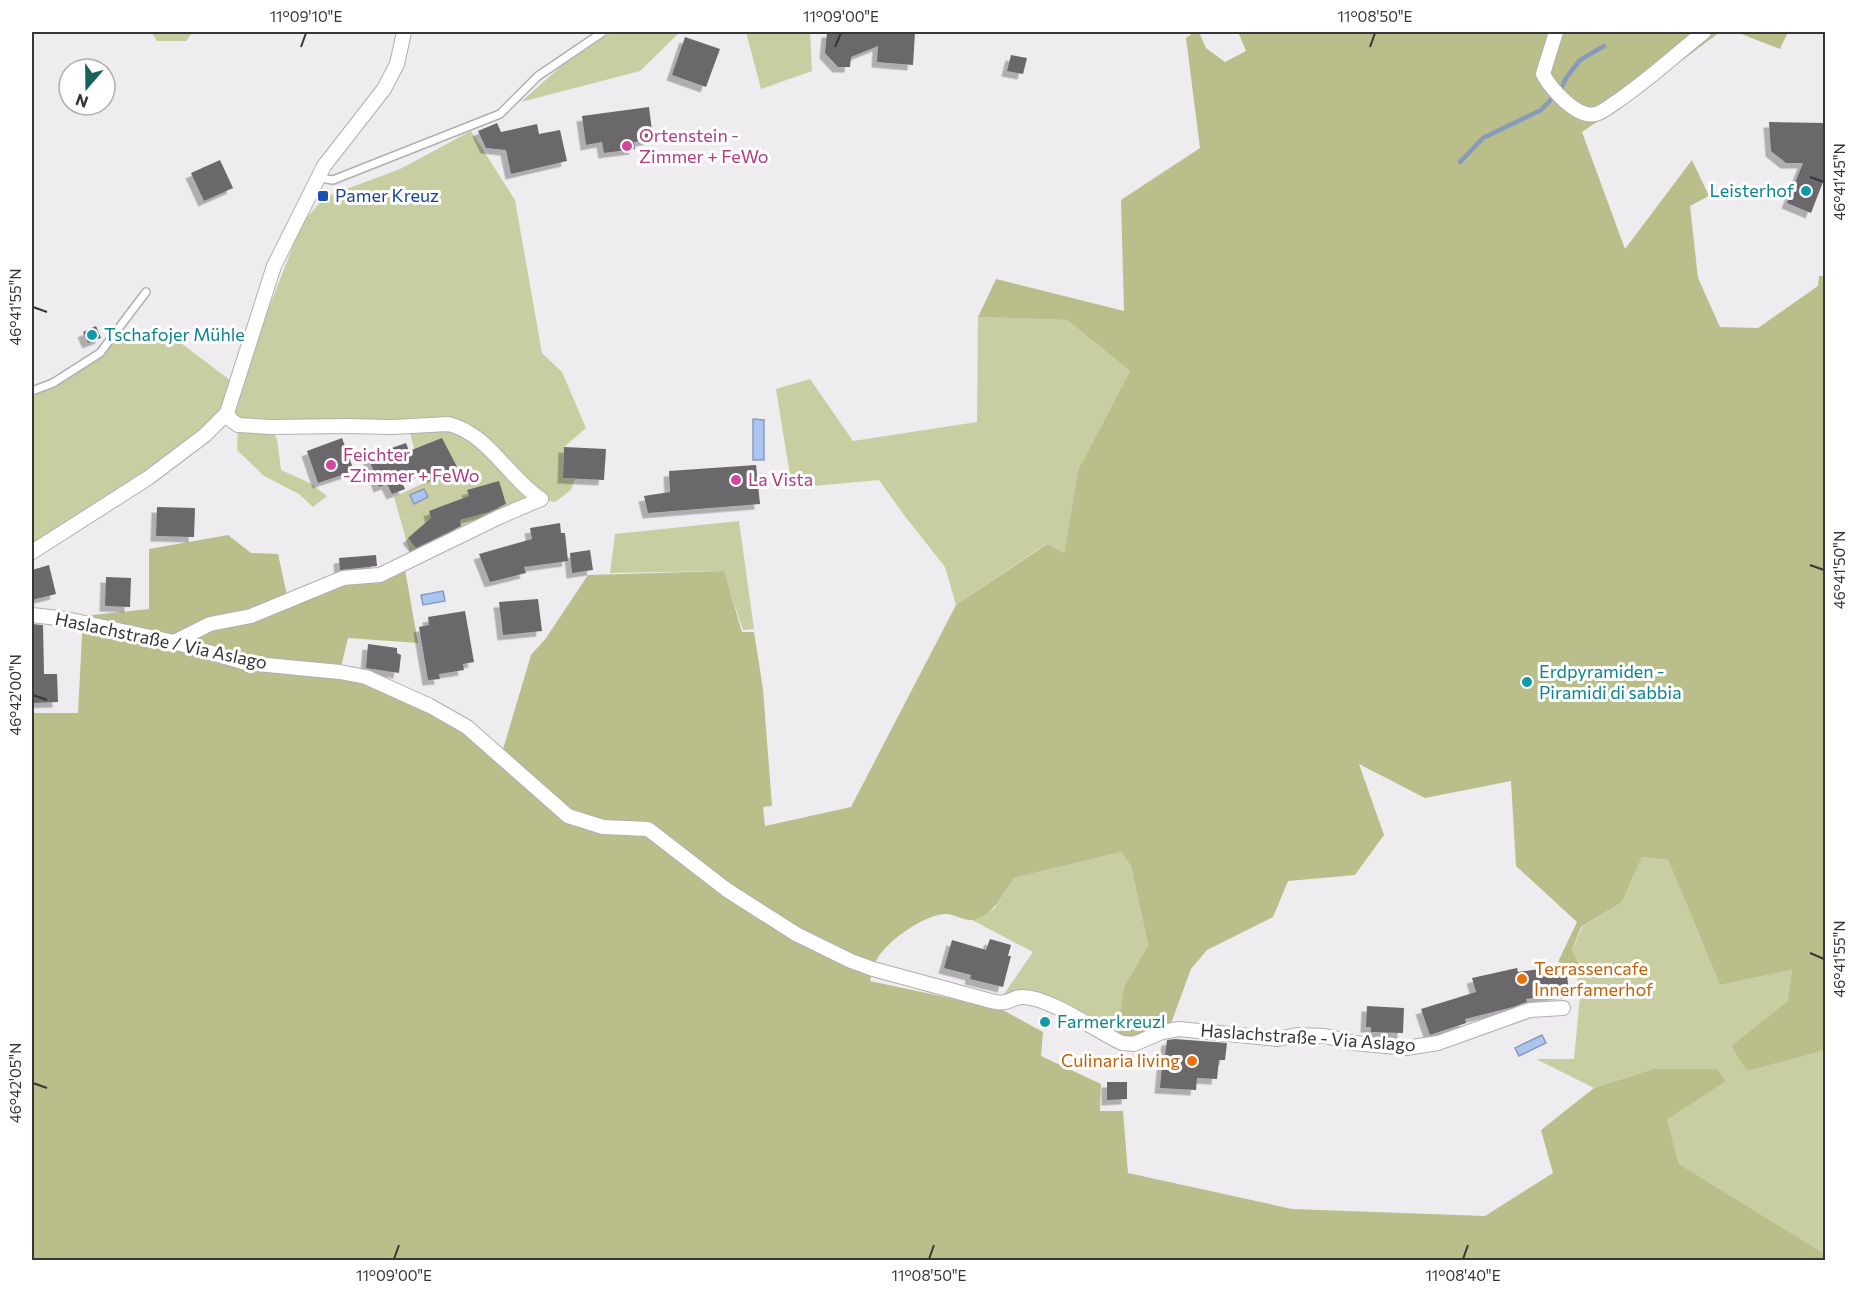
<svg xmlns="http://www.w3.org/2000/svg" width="1857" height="1292" viewBox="0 0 1857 1292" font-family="Commissioner,sans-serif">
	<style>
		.green { fill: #c9cea2 }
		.forest { fill: #b9be8a }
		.water { fill: #abc5f2; stroke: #889aba; stroke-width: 1.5 }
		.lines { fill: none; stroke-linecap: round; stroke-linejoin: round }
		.stream { stroke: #889aba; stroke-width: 4.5 }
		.building { fill: #6a676a; filter: url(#shadow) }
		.service-casing { stroke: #b1aeb1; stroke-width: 10 }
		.minor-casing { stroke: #b1aeb1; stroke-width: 16 }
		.service { stroke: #fff; stroke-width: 7 }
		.minor { stroke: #fff; stroke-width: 14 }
		.ticks { fill: none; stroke: #373637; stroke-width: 2 }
		.hotel-dot { fill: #d1479c; stroke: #fff; stroke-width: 2 }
		.culture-dot { fill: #0f9aa8; stroke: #fff; stroke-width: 2 }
		.transit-dot { fill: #1a4fb4; stroke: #fff; stroke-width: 2 }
		.food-dot { fill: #e8710a; stroke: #fff; stroke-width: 2 }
		.labels { text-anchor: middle; stroke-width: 6; stroke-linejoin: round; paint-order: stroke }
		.hotel-label { font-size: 18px; fill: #b23c85; stroke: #fff; text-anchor: start }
		.culture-label { font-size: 18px; fill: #0d838f; stroke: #fff; text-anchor: start }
		.transit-label { font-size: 18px; fill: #164399; stroke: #fff; text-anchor: start }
		.street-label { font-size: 18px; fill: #373637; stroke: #fff }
		.food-label { font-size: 18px; fill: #c56008; stroke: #fff; text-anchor: start }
		.neatline { fill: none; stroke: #373637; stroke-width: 2 }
		.ticks-label { font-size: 15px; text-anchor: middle; fill: #373637 }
	</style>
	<defs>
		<filter id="shadow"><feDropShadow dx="-5.5" dy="5.5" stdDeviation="0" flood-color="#0004"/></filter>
	</defs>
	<rect width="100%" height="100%" fill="#efecef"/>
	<g class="green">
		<polygon points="151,32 193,32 186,41 157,41"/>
		<polygon points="612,32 680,32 640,71 521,102 559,68"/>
		<polygon points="746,32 810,32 812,71 761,89"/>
		<polygon points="471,131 515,200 542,353 562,372 586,428 564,447 563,478 575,479 571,490 555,502 541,499 412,560 394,497 424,483 408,426 271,428 277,439 281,470 310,483 327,496 313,507 299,494 264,476 237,450 238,425 231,420 217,424 32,552 32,391 84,365 113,337 173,337 235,384 240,382 302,223 325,197 400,169"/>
		<polygon points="978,317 1067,320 1130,371 1078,470 1064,553 1046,544 956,605 945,567 904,515 879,480 792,488 776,389 810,379 853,441 977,422"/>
		<polygon points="739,521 754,629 743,630 723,571 610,573 615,534"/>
		<polygon points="1121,852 1131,866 1148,945 1124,987 1115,1038 1083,1021 1004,994 1033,952 972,920 994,909 1014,878"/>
		<polygon points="1642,857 1668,860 1720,985 1792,970 1789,1001 1731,1046 1747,1070 1825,1050 1825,1254 1679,1164 1667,1120 1725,1081 1653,1069 1594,1088 1536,1059 1574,1059 1580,996 1575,994 1580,967 1572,951 1582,927 1622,902"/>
	</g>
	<g class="forest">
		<path d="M1194,32H1199L1206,48L1225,62L1246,51L1238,32H1720L1633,97L1582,132L1625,249L1692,160L1709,196L1690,206L1698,278L1720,327L1758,328L1818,286L1819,276H1825V1050L1747,1071L1731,1046L1788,1001L1792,970L1720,985L1668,860L1642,857L1622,902L1581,927L1572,950L1580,967L1558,962L1577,922L1516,866L1511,781L1425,798L1359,764L1384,835L1355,875L1288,881L1273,917L1207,950L1191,969L1169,1029L1134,1042L1115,1038L1124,987L1148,945L1131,866L1121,852L1014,878C1003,894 994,915 973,920C964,921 954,914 946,914C925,914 887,941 877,959C873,965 872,974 870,981L1001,1009L1043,1032L1041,1056L1101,1084L1100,1111H1123L1128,1173L1292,1209L1485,1216L1553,1173L1541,1130L1594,1088L1653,1069H1717L1726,1081L1667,1120L1679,1164L1825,1254V1260H32V713H78L83,616L149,609V549L228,535L251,553L278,554L288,600L404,564L418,643L348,638L340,671L430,706L501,756L531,655L546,638L588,575L724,571L742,632H754L763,689L772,806L763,807L765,826L851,807L956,605L1047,544L1064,553L1078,470L1130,371L1067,320L978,317L996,279L1124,311L1121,200L1200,148L1186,38Z"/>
		<polygon points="1736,32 1788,32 1780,49"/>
	</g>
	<g class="water">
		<polygon points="753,419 764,420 764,460 753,460"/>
		<polygon points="424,489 428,497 414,504 410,495"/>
		<polygon points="443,591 445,601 423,605 421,595"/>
		<polygon points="1542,1035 1546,1043 1519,1056 1515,1048"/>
	</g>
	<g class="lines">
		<polyline class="stream" points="1460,162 1483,138 1541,110 1561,89 1566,78 1580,60 1604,46"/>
	</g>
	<g class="building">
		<polygon points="827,32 915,32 913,65 877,62 878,46 851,57 850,67 838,67 825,53"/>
		<polygon points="685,37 720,49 706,87 672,75"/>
		<polygon points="1011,55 1027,58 1023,74 1007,71"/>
		<polygon points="649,107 653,139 634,142 635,149 604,153 602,142 586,145 582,116"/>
		<polygon points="1769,122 1826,123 1823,182 1811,213 1787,203 1803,163 1786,163 1771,151"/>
		<polygon points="497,123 501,132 537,124 539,134 560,130 567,161 511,174 506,150 486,148 478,131"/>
		<polygon points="220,160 233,188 204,201 191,173"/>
		<polygon points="96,326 101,338 88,343 83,332"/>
		<polygon points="342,438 354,471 318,483 307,451"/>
		<polygon points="442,438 457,467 429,479 425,471 401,480 405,489 392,494 387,484 379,487 368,456 406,443 409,451"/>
		<polygon points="564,447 606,449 604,480 563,478"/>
		<polygon points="756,465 760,504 648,513 644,496 670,492 669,471"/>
		<polygon points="499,481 506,504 489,512 460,520 461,526 416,548 408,538 431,518 429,511 469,496 467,490"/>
		<polygon points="157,507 195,508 194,537 156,536"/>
		<polygon points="560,523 561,533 565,533 568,561 524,567 526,573 490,582 479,554 532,539 530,528"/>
		<polygon points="590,550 593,570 572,573 570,553"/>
		<polygon points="376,555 377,566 340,570 339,558"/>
		<polygon points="49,565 56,594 32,600 32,570"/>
		<polygon points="106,577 131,578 130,607 105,606"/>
		<polygon points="538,599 542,631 503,635 499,602"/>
		<polygon points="465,611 474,662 463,664 464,670 439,674 440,679 428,680 419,627 429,625 428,617"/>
		<polygon points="32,624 43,625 44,674 57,674 58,702 32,703"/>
		<polygon points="368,644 397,648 397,653 401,655 399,673 366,668"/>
		<polygon points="990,939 1011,945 1008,956 1011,956 1003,987 970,979 971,975 944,968 952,940 986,950"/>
		<polygon points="1560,966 1561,976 1567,975 1569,993 1526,999 1527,1002 1513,1007 1465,1019 1466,1023 1430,1035 1421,1009 1476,992 1472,978 1517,968 1518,972"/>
		<polygon points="1367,1006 1404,1008 1403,1033 1371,1032 1371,1027 1366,1027"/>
		<polygon points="1175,1039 1227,1043 1225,1060 1219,1060 1217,1079 1197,1078 1196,1090 1160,1088 1163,1055 1165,1056 1167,1040"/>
		<polygon points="1107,1082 1127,1082 1127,1099 1107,1100"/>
	</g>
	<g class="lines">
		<defs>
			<g id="service">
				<polyline points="318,178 333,180 500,114 538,76 603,32"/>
				<polyline points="32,391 53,383 100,353 146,292"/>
			</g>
			<g id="minor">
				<path d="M1556,32L1543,74C1551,89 1577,119 1596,114C1603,112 1610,106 1616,102C1647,81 1675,55 1704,32"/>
				<path d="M227,413L231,420L238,425L271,427L347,426L393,427L448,424C488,433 508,478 541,499"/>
				<polyline points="32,552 148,478 205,435 227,413 274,266 324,166 384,89 397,64 404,32"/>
				<path d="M32,615L66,619L174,642L246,663L340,672L366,677L430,706L467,727L568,816L603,827L648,829L727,890L796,934L851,961L873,969L991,1001C995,1002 1001,1003 1005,1002C1012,1001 1016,996 1023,997C1052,998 1094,1030 1122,1043L1134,1044L1162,1032L1179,1029L1278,1039L1297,1035L1325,1036L1354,1043L1406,1048L1438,1043L1530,1010L1563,1008"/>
				<polyline points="174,642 210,624 251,616 343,578 380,575 499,517 541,499"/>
			</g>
		</defs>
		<use href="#service" class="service-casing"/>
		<use href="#minor" class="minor-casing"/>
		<use href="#service" class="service"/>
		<use href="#minor" class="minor"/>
	</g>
	<path class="ticks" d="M301,47L306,33M835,47L841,33M1370,47L1375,33M1810,177L1824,182M33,307L47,312M1810,565L1824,570M33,695L47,700M1810,953L1824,959M33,1083L47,1088M394,1259L399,1245M929,1259L934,1245M1463,1259L1468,1245"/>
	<g class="hotel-dot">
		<circle cx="627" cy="146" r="6"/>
		<circle cx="331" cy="465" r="6"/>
		<circle cx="736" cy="480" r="6"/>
	</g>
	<g class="culture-dot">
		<circle cx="1806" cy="191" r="6"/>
		<circle cx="92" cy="335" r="6"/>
		<circle cx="1527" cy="682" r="6"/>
		<circle cx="1045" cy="1022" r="6"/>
	</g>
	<rect class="transit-dot" x="317" y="190" width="12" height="12" rx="3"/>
	<g class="food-dot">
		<circle cx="1522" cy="979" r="6"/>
		<circle cx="1192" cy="1061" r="6"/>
	</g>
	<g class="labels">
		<g class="hotel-label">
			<text x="639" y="142">Ortenstein -<tspan x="639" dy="21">Zimmer + FeWo</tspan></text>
			<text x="343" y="461">Feichter<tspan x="343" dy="21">-Zimmer + FeWo</tspan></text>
			<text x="748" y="486">La Vista</text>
		</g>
		<g class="culture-label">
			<text x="1794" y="197" text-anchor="end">Leisterhof</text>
			<text x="104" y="341">Tschafojer Mühle</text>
			<text x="1539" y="678">Erdpyramiden -<tspan x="1539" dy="21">Piramidi di sabbia</tspan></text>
			<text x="1057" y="1028">Farmerkreuzl</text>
		</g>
		<g class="transit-label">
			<text x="335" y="202">Pamer Kreuz</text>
		</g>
		<g class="street-label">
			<text transform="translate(161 641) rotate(12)" y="6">Haslachstraße / Via Aslago</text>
			<text transform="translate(1308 1038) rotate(4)" y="6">Haslachstraße - Via Aslago</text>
		</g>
		<g class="food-label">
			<text x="1534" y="975">Terrassencafe<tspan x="1534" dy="21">Innerfamerhof</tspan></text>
			<text x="1180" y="1067" text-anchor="end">Culinaria living</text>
		</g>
	</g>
	<rect width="1857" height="1292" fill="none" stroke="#ffffff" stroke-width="66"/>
	<g transform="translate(87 87) rotate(200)"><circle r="28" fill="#ffffff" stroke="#afafaf" stroke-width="1.5"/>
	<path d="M0-4.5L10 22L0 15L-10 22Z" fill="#16635c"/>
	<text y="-9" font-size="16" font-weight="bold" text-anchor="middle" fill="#373637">N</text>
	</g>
	<rect x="33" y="33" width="1791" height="1226" class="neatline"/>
	<g class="ticks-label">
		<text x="306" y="22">11°09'10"E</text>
		<text x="841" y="22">11°09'00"E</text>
		<text x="1375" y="22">11°08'50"E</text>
		<text transform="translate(1840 182) rotate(-90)" y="5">46°41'45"N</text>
		<text transform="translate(16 307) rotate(-90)" y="5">46°41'55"N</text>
		<text transform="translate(1840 570) rotate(-90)" y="5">46°41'50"N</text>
		<text transform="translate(16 695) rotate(-90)" y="5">46°42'00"N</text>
		<text transform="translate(1840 959) rotate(-90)" y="5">46°41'55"N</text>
		<text transform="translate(16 1083) rotate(-90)" y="5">46°42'05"N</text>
		<text x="394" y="1281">11°09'00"E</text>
		<text x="929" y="1281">11°08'50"E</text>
		<text x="1463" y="1281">11°08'40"E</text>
	</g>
</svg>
